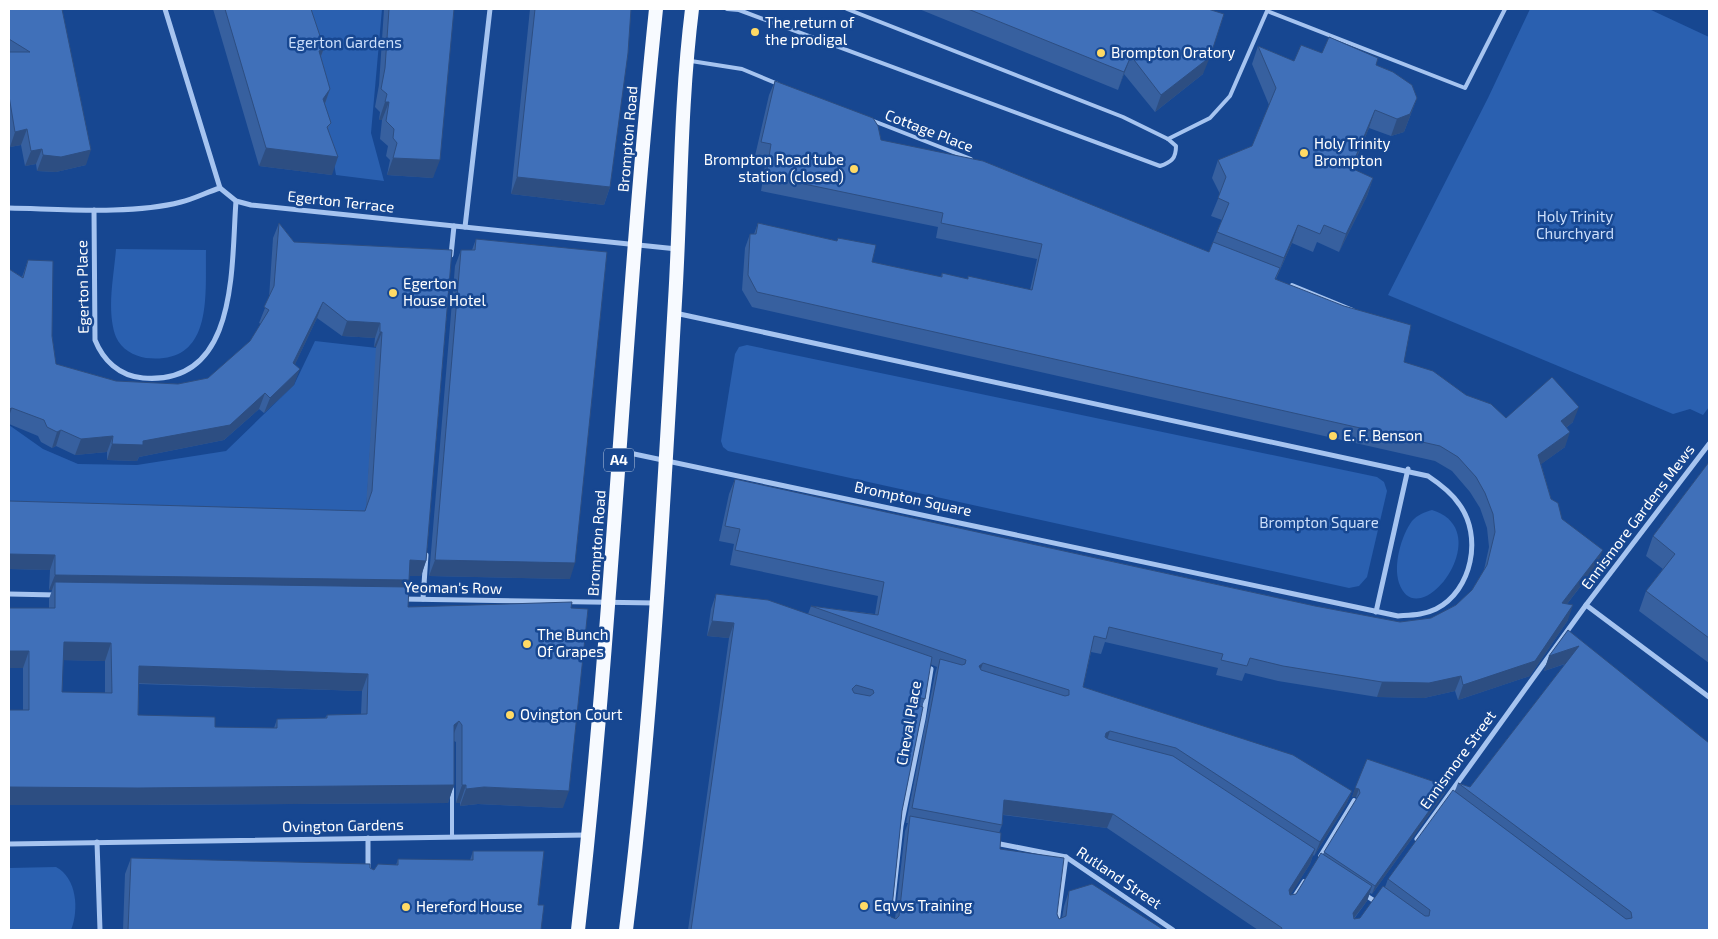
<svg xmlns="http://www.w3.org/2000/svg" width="1718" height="939" viewBox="0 0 1718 939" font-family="'Exo 2',sans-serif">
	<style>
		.green { fill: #2a60b0 }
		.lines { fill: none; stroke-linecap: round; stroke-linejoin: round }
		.service { stroke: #a6c4f0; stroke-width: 4 }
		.minor { stroke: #a6c4f0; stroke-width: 5 }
		.trunk { stroke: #f7faff; stroke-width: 14 }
		.wall { fill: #37609f; fill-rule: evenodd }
		.shaded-wall { fill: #2d4e82 }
		.building { fill: #4070b9; stroke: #2d4e82; fill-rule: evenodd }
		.poi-dot { fill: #ffda65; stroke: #174791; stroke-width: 2 }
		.labels { text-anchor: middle; stroke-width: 5; stroke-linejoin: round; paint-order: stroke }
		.shield { fill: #174791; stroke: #b9c8de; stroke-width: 1 }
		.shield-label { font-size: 14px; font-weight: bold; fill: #fff }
		.poi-label { font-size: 15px; fill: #fff; stroke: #174791; text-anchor: start }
		.park-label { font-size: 15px; fill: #ccdffb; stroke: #174791 }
		.street-label { font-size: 15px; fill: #fff; stroke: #174791 }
	</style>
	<rect width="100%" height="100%" fill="#174791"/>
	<g class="green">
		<polygon points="299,9 382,9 371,133 384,181 336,175 324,106"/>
		<polygon points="1530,9 1649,9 1709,37 1709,407 1703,415 1690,409 1673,414 1388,295 1488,98"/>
		<path d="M116,249L206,250C205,296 214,365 146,358C134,356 121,349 116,337C106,311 114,276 116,249Z"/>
		<polygon points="315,341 377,348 365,527 9,517 9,425 43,449 78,464 137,465 226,451 294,385"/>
		<polygon points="747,345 1377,477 1384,482 1387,491 1367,577 1359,586 1349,588 728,451 723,447 721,441 735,354 739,347"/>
		<path d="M1432,510C1500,531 1418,638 1399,583C1393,565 1401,536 1412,521C1417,515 1425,512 1432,510Z"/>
		<path d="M56,867C77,878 79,910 71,930H9V868Z"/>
	</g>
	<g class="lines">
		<g class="service">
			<path d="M727,9L739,10L1160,166C1172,162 1176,158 1176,146L1168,139L1123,117L847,9"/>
			<polyline points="691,61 742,69 778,84"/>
			<polyline points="871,120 971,159"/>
			<polyline points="1168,139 1210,118 1230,96 1267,11 1465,88 1505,9"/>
			<polyline points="1292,285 1353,310"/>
			<polyline points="452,789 452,837"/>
			<polyline points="1320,856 1354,800"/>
			<polyline points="1293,898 1304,881"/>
		</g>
		<g class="minor">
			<polyline points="165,9 220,188"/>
			<polyline points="220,188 236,201 251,205 677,249"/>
			<path d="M9,208C61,209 131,215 181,202C194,199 207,192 220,188"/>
			<path d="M94,210L95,340C103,360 119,376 143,378C239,386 231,266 236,201"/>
			<polyline points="465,227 490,9"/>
			<polyline points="451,255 454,226"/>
			<path d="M620,451L1398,616C1411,615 1424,615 1436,609C1472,591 1483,536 1459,504C1451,492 1440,484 1428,476L675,313"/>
			<polyline points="9,594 56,595"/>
			<polyline points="402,599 656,603"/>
			<polyline points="423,599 426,555"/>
			<polyline points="1586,605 1709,697"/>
			<polyline points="1376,612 1408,469"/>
			<polyline points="1417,839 1586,605 1709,444"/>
			<polyline points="97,842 100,930"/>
			<polyline points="995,843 1066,857 1173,930"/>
			<polyline points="9,844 586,835"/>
			<polyline points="368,869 368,838"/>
			<polyline points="1362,893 1373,900"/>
			<polyline points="892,907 901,826 923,719 931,669 924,667"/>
			<polyline points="1056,930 1066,857"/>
		</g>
		<g class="trunk">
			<path d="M578,930C613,624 624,315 656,9"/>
			<path d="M626,930C652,721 663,511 675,301C681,203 680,106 692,9"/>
		</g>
	</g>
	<g class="wall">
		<polygon points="9,9 86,165 56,172 37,171 36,164 25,166 21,145 10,147 9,141"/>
		<polygon points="213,9 311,9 324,48 321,57 330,89 325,104 331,123 328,129 332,175 259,166"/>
		<polygon points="384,9 454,9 433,178 387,175 390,160 386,156 388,146 380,139 382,120 379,120 380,112 375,107 379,85"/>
		<polygon points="530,9 631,9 610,187 604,205 511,194"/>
		<polygon points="919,9 1208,9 1203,74 1155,112 1124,74 1118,90"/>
		<path d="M1258,46L1294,61L1322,53L1376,65L1417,98L1404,132L1391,136L1369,128L1352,169L1373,178L1367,196L1339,252L1317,242L1313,252L1292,243L1276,279L1404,362L1466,395L1506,418L1573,422L1566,428L1565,447L1541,464L1551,499L1562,519L1597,565L1567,604L1568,620L1530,676L1458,700L1455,691L1424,698L1377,697L1278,681L1245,673L1242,681L1216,675L1218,668L1105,642L1101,654L1091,652L1083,687L1352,791L1346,805L1314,856L1313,855L1310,864L1290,895L1296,894L1323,854L1357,799L1356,797H1352L1367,759L1447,786L1444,794L1372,894L1370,893L1367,901L1354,919L1360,918L1385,887L1388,879L1455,791L1458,783L1470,787L1565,664L1544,671L1549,656L1568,630L1709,930H1258L1107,828L1003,815L1002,825L999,833L1000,849L1057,914L1059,919L1062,918L1064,906L1069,891L1164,930H688L729,638L707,636L711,609L716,594L808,614L811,606L875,614L878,596L730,565L734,544L719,541L729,494L735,479L1315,606L1400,622L1431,618L1456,605L1472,590L1484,570L1489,547L1487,528L1480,508L1470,492L1452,471L1435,461L752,307L742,290L745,248L750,234H754L758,223L837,241L838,238L872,262L941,277L942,273L967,279L1030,290L1037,259L936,238L938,227L761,191L766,159L755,156L769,95L775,81L881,140L1209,252L1222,220L1211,216L1220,194L1212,178L1218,160L1252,146L1269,105L1252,64ZM930,664L937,667L935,674L906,823H908L905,831L895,919L891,917L902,811L922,706L925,699Z"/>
		<path d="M279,223L294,242L452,250L426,561L421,576H409L406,587L408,607L563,808L478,804L460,806V803H456V742L454,741V785L448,803L132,805L23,710V668H9V608H49V599L52,590H49L50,570L9,569V501L365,511L366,507L376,347H374L375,338L342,336L317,318L295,364L294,385L264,413L259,409L224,440L139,457L137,461L107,460V452L75,455L56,446L52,448L41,442L38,436L9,424V269L22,277L28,260L52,336L56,364L116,381L178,384L208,378L250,341L261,324L259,323L269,298L273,238ZM63,660L105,661V693L62,692ZM139,684L362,691L361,714L327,715L325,718L277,719L274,728L215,727L138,715Z"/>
		<polygon points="476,239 570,579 429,576 455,266 461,250 472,250"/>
		<polygon points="1709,462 1709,663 1639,611 1646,591 1663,569 1646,556 1653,536"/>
		<polygon points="473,851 538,905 541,930 123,930 125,874 131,858 370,868 374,870 396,865 398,859 470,860"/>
	</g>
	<g class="shaded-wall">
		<polygon points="324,48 317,66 319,51"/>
		<polygon points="1131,56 1124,74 1118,90 1124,72"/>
		<polygon points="1210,57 1203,74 1155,112 1161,95"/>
		<polygon points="330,89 324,106 323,99"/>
		<polygon points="1417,98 1404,132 1391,136 1397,119"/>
		<polygon points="385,102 389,102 382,120 379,120"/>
		<polygon points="1375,110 1369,128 1344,186 1351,168"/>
		<polygon points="27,129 21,145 10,147 15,132"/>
		<polygon points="266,148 338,157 332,175 259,166"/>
		<polygon points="42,149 36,164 25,166 31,151"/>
		<polygon points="91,150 86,165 56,172 37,171 43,155"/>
		<polygon points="393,158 440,160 433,178 387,175"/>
		<polygon points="517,177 610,187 604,205 511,194"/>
		<polygon points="1373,178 1367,196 1339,252 1346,234"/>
		<polygon points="1298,225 1292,243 1277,276 1284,258"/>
		<polygon points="323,302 317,318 288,379 293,363"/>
		<polygon points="347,321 380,323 375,338 342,336"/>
		<polygon points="380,332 382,332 376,347 374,347"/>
		<polygon points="300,369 294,385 264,413 270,398"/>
		<polygon points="265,393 259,409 224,440 139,457 137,461 107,460 112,444 143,441"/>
		<polygon points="1579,407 1573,422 1556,436 1561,421"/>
		<polygon points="12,408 9,416 9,409"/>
		<polygon points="61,430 56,446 52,448 57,432"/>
		<polygon points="1570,432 1565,447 1533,470 1538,455"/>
		<polygon points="113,436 107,452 75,455 81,439"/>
		<polygon points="1603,550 1597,565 1556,618 1562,603"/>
		<polygon points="9,554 55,555 50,570 9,569"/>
		<polygon points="410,560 426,561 421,576 404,576"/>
		<polygon points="435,560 575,563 570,579 429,576"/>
		<polygon points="55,575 409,580 403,595 55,582 52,590 49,590"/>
		<polygon points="1573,605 1568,620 1530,676 1458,700 1463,685"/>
		<polygon points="712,621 734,623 729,638 707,636"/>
		<polygon points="64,642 111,643 105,661 57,660"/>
		<polygon points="1579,646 1573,661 1544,671 1549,656"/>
		<polygon points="9,651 29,651 23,668 9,668"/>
		<polygon points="983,663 978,677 979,666"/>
		<polygon points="139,666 368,674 362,691 133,683"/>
		<polygon points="1461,676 1455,691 1424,698 1377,697 1382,682"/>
		<polygon points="459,721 452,738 454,725"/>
		<polygon points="1110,731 1105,746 1106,733"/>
		<polygon points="454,785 448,803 132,805 9,805 9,787"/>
		<polygon points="462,785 466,785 460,803 456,803"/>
		<polygon points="1447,786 1444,794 1372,894 1375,886"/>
		<polygon points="484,787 569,791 563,808 478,804 460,806 466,789"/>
		<polygon points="1355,788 1359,789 1356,797 1352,797"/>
		<polygon points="1352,791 1346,805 1314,856 1320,842"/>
		<polygon points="1004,800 1113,814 1107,828 998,814"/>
		<polygon points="1315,849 1310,864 1284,905 1289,890"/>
		<polygon points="1372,886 1367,901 1347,927 1353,913"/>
	</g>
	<g class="building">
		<polygon points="9,9 62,9 91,150 61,157 43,155 42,149 31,151 27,129 15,132 9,96 9,52 30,52 9,39"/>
		<polygon points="225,9 311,9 324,48 319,51 330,89 323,99 331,123 327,127 338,157 266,148"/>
		<polygon points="389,9 454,9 440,160 393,158 397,143 393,138 394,129 386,121 389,102 385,102 387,94 381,89 385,68"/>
		<polygon points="535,9 631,9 628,53 610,187 517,177"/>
		<polygon points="968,9 1208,9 1224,14 1210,57 1161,95 1131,56 1124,72"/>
		<polygon points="1329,37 1378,58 1376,65 1393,72 1412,85 1417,98 1410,114 1397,119 1375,110 1351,168 1373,178 1346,234 1324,225 1320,234 1298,225 1284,258 1217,232 1229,203 1218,198 1226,177 1218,160 1252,146 1276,88 1258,46 1294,61 1301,45 1322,53"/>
		<path d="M775,81L873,118L878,126L881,140L983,161L1209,252L1213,242L1280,268L1275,279L1344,306L1411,325L1404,362L1433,371L1466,395L1491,404L1506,418L1552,377L1579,407L1561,421L1570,432L1538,455L1551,499L1558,503L1562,519L1603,550L1562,603L1573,605L1535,661L1463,685L1461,676L1429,683L1382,682L1283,666L1250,658L1247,666L1221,660L1223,654L1109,627L1106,639L1094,636L1083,687L1293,755L1352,791L1320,842L1176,748L1110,731L1106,733L1105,737L1108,739L1173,756L1315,849L1289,890L1290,895L1296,894L1321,853L1372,886L1353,913L1354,919L1360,918L1383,886L1425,916H1429L1430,910L1388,879L1453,790L1626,919L1632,918L1631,912L1458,783L1470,787L1579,646L1549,656L1568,630L1709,743V930H1281L1282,928L1113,814L1004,800L1002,825L912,808L940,659L962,665L965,664L966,660L811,606L878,615L884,582L735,550L740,529L725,526L735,479L1315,606L1400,622L1431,618L1456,605L1472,590L1487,565L1495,532L1493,514L1485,493L1476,477L1458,457L1440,446L757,292L748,275L750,234H756L758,223L837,241L838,238L876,245L872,262L942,277V273L968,279V276L1032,290L1042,244L941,223L943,213L766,176L771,144L761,142ZM983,663L1069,690V695L1065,696L981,670L979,666Z"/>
		<polygon points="279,223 294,242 452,250 426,561 410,560 409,580 55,575 55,555 9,554 9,501 365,511 372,491 382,332 380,332 380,323 347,321 323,302 293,363 300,369 270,398 265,393 230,425 143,441 143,445 112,444 113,436 81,439 61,430 57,432 47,427 44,420 12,408 9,409 9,269 23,278 28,260 53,261 52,336 56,364 116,381 178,384 208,378 250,341 269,310 264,307 274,286"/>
		<polygon points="476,239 607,252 575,563 435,560 461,250 475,250"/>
		<polygon points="1709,462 1709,638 1646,591 1675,554 1653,536"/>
		<path d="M55,582L409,587L408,607L572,602L571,608L588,609L569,791L484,787L466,789V785H462V725L459,721L454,725V785L138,788L9,787V710H29V651H9V608H55ZM64,642L111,643L112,693L62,692ZM139,666L368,674L367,714L327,715V718L277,719V728L215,727V717L138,715Z"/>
		<path d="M716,594L768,600L932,657L925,699L914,696L911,700L913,704L923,707L902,811L891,917L896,919L899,916L910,816L1001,833L1000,849L1064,858L1057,914L1059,919L1066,916L1069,891L1092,884L1164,930H691L734,623L712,621ZM856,685L873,690L874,693L870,696L854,693L852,689Z"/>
		<polygon points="1367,759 1447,786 1375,886 1324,852 1360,793 1359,789 1355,788"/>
		<polygon points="473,851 544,851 538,905 544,905 541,930 128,930 131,858 370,864 370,868 374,870 378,864 398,865 398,859 473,860"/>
	</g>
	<g class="poi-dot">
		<circle cx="755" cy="32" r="5"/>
		<circle cx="1101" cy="53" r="5"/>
		<circle cx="1304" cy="153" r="5"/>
		<circle cx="854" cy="169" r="5"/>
		<circle cx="393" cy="293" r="5"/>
		<circle cx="1333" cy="436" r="5"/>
		<circle cx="527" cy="644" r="5"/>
		<circle cx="510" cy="715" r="5"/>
		<circle cx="864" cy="906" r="5"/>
		<circle cx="406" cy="907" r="5"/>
	</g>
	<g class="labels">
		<rect class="shield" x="604" y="448.5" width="30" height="23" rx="4"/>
		<g class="shield-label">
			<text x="619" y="465">A4</text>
		</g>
		<g class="poi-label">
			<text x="765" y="28">The return of<tspan x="765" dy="17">the prodigal</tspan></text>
			<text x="1111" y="58">Brompton Oratory</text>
			<text x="1314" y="149">Holy Trinity<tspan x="1314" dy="17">Brompton</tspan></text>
			<text x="844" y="165" text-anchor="end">Brompton Road tube<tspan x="844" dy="17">station (closed)</tspan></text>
			<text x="403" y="289">Egerton<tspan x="403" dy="17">House Hotel</tspan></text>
			<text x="1343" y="441">E. F. Benson</text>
			<text x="537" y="640">The Bunch<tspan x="537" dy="17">Of Grapes</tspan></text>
			<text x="520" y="720">Ovington Court</text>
			<text x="874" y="911">Eqvvs Training</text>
			<text x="416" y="912">Hereford House</text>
		</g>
		<g class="park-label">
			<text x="345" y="48">Egerton Gardens</text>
			<text x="1575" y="222">Holy Trinity<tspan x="1575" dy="17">Churchyard</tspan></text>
			<text x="1319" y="528">Brompton Square</text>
		</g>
		<g class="street-label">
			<text transform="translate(929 131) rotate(21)" y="5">Cottage Place</text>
			<text transform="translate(628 139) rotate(-85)" y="5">Brompton Road</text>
			<text transform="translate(341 202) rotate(6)" y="5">Egerton Terrace</text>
			<text transform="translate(83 287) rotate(-91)" y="5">Egerton Place</text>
			<text transform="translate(913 499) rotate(12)" y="5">Brompton Square</text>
			<text transform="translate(1638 517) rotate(-53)" y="5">Ennismore Gardens Mews</text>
			<text transform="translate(597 543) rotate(-86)" y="5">Brompton Road</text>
			<text transform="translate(453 588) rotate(1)" y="5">Yeoman's Row</text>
			<text transform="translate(909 723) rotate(-80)" y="5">Cheval Place</text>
			<text transform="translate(1458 760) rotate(-54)" y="5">Ennismore Street</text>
			<text transform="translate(343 826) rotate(-1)" y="5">Ovington Gardens</text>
			<text transform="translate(1119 878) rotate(34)" y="5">Rutland Street</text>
		</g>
	</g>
	<rect width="1718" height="939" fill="none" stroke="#ffffff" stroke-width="20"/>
</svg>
